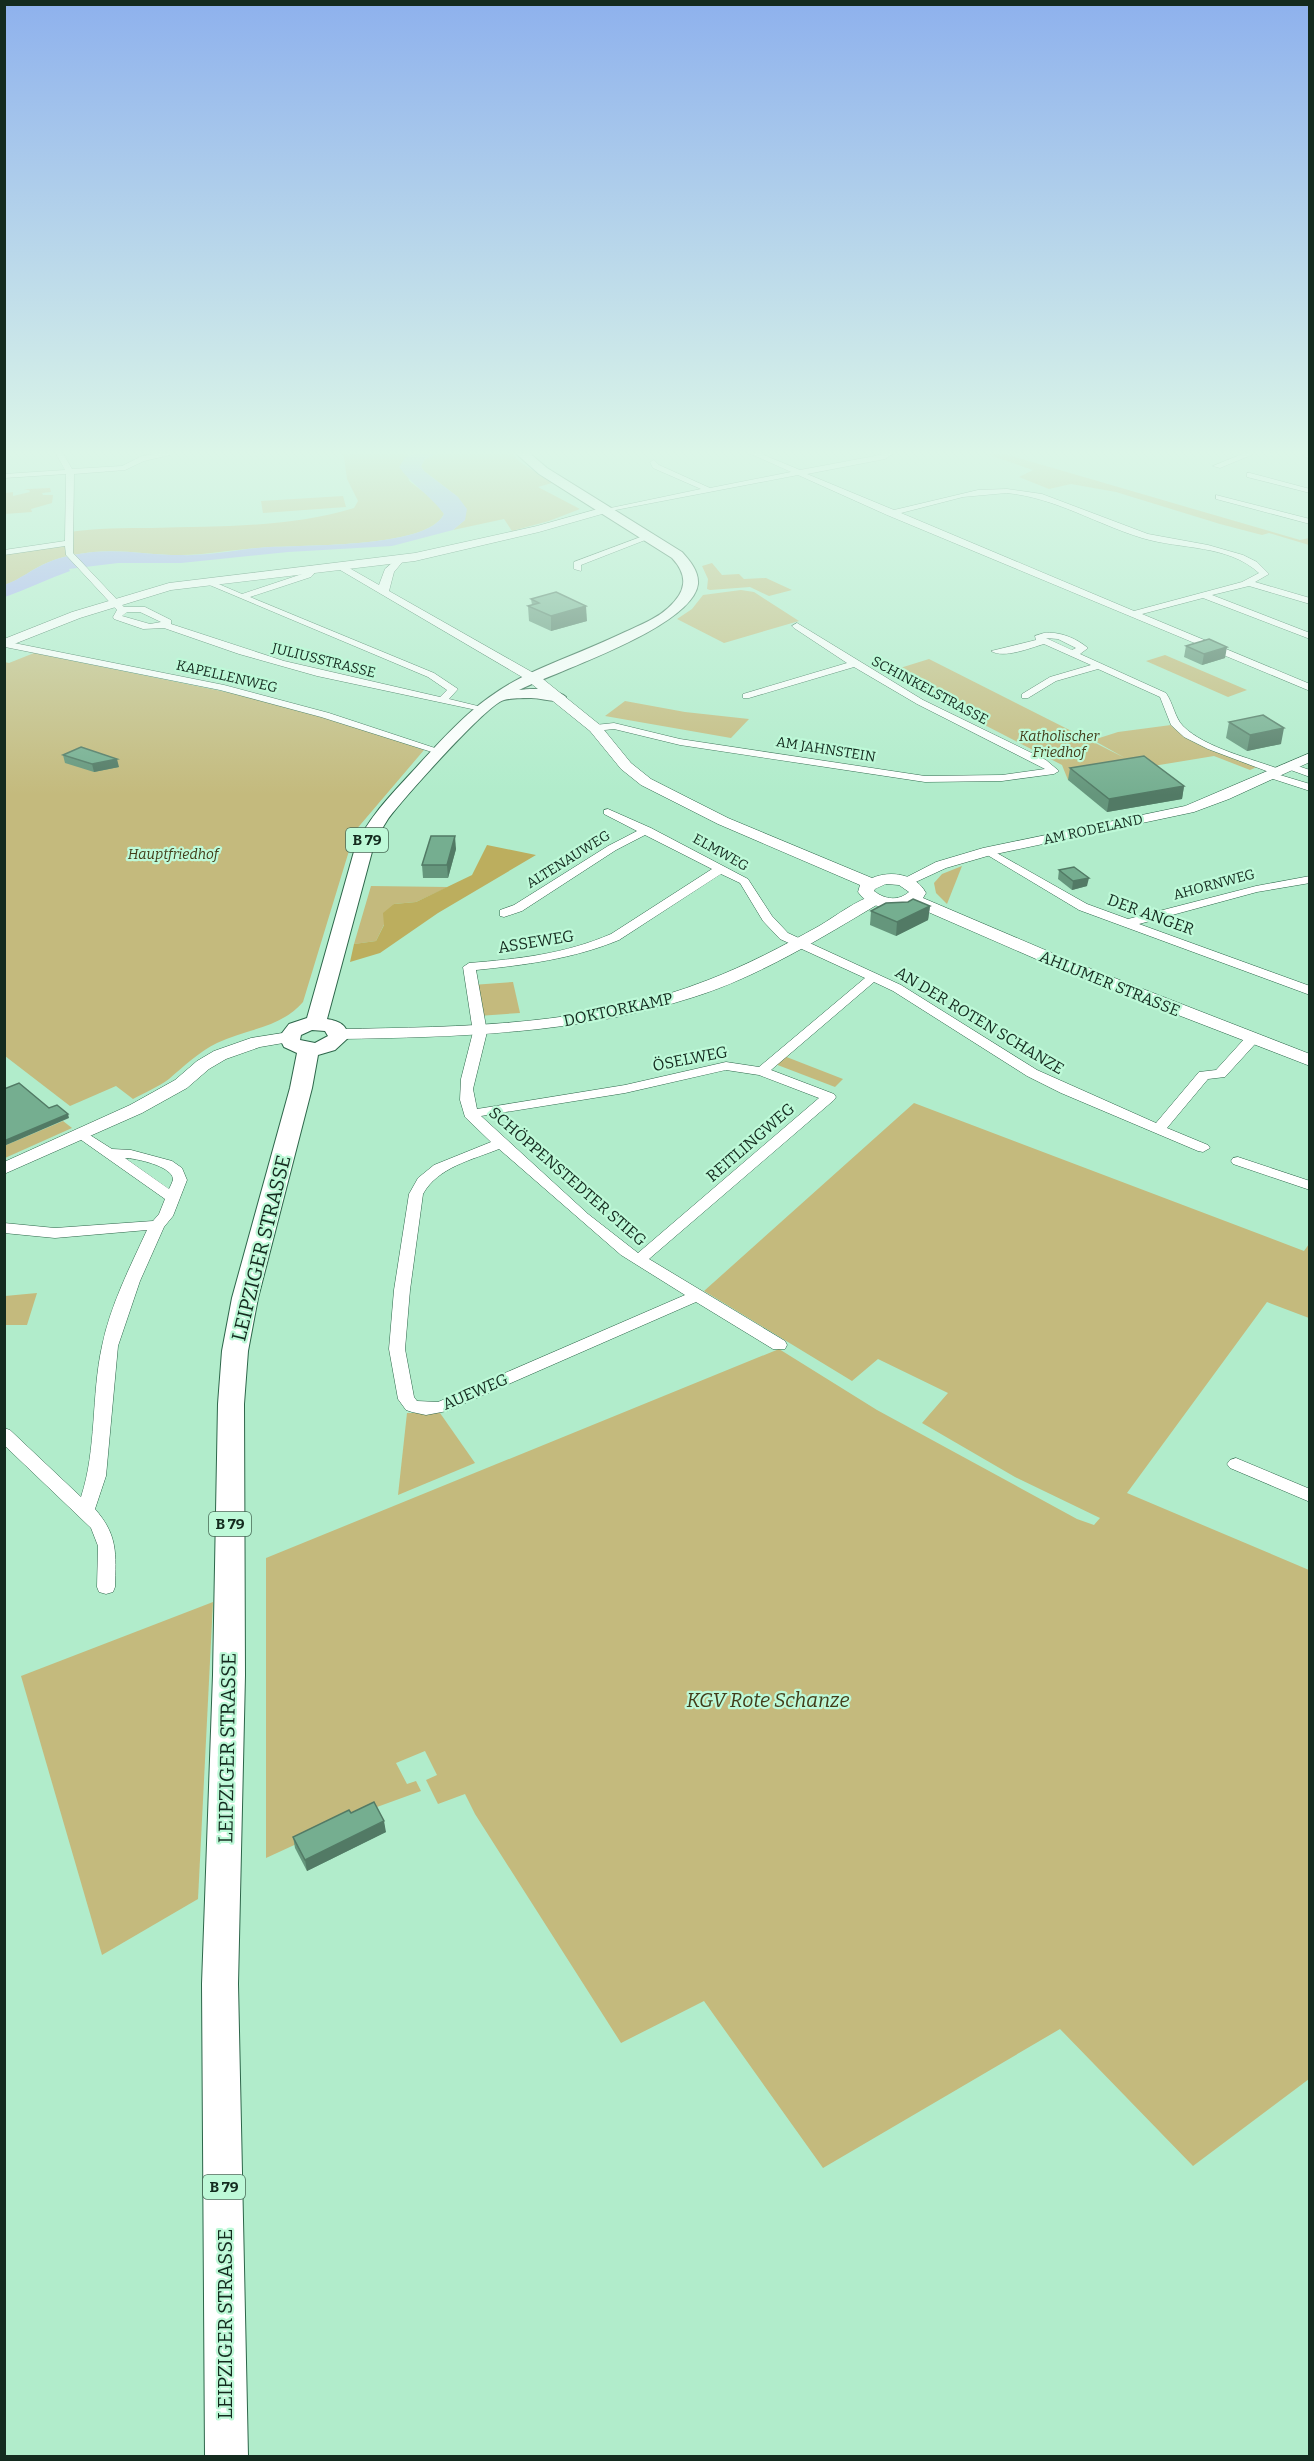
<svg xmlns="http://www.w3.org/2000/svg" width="1314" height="2461" viewBox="0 0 1314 2461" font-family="Bitter,serif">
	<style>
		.green { fill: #c4ba7d }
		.forest { fill: #bcae5e }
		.water { fill: #a7adf5 }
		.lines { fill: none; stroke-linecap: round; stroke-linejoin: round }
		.minor-casing { stroke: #2d664a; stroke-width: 1 }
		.tertiary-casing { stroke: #2d664a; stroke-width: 1 }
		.secondary-casing { stroke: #2d664a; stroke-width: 1 }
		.primary-casing { stroke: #2d664a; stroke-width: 2 }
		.minor { fill: #fff; fill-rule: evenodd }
		.tertiary { fill: #fff; fill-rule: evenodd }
		.secondary { fill: #fff; fill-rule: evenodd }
		.primary { fill: #fff; fill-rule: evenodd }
		.wall { fill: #65967c }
		.shaded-wall { fill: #527a65 }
		.building { fill: #75ae90; stroke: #527a65; stroke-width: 1.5 }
		.labels { text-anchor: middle; stroke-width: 4.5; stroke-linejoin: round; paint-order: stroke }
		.far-street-label { font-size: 14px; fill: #142b1f; stroke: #bef9d8 }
		.far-park-label { font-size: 14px; font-style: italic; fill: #423c19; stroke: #bef9d8 }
		.shield { fill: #bef9d8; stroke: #476956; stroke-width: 1.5 }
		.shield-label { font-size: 15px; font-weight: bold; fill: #142b1f }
		.street-label { font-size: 16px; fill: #142b1f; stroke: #bef9d8 }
		.near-street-label { font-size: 20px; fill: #142b1f; stroke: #bef9d8 }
		.near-park-label { font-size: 20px; font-style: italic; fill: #423c19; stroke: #bef9d8 }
	</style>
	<rect width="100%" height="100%" fill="#b1eccb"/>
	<g class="green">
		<path d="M343,450H387L409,455L405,458L409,481L433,499L444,514C427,550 295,544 257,548C231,550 206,555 180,555C151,555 122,549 93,552C79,554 62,556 49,562C33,568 20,580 5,585L4,553L68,543L69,532C97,528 124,528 152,528C219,526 289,528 354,508L358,501L347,479Z"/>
		<polygon points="445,450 508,450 520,462 552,483 538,487 580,509 549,521 512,531 504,519 453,530 465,520 458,497 424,471 421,466 425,459"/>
		<polygon points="975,450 991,450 1300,540 1309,538 1309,545 1269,533 1262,535 1220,524 1116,492 1071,484 1049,489 1019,477 1033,470"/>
		<polygon points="5,483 6,493 13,492 13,496 30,492 29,490 24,490 28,489 50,488 51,492 42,493 43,495 53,495 52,503 31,509 32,512 5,514"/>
		<polygon points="343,496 346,507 263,513 261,501"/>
		<polygon points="712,563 722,575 739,574 744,579 766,578 792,590 769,596 750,587 710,590 707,589 708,579 702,566"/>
		<polygon points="741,590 754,592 799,621 724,643 677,619 692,609 703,595"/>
		<path d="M34,653L236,694L322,715L424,750L355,831L303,1002C281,1028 246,1029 217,1043C199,1052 184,1066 169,1079C158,1087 144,1093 133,1099L116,1086L70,1106L5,1056L4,662L9,663Z"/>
		<polygon points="1165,655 1247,690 1228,697 1146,661"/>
		<polygon points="929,659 1125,758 1093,740 1118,732 1171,725 1186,738 1259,766 1250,770 1214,756 1068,780 1062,765 884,673"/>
		<polygon points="625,701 685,712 749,719 731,738 605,716"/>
		<polygon points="962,866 947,904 936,893 934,883 942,874"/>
		<polygon points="371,886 448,887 416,902 394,904 376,941 354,944"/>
		<polygon points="513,982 520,1013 478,1016 472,985"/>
		<polygon points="784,1056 843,1079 835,1087 775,1064"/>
		<polygon points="914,1103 1304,1251 1309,1244 1309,1318 1267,1302 1127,1493 1309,1570 1309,2079 1193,2166 1060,2029 823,2168 704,2001 621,2043 475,1814 465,1794 438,1804 426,1780 437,1775 425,1751 396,1763 407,1784 416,1781 421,1791 377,1807 266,1858 266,1558 779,1349 877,1410 1077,1519 1094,1525 1100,1518 1015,1477 922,1423 948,1393 878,1359 852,1381 704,1291"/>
		<polygon points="63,1121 72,1128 5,1158 4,1146"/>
		<polygon points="37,1293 27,1325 5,1325 5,1296"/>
		<polygon points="407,1413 440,1413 475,1463 398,1495"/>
		<polygon points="213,1602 198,1899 102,1955 21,1676"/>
	</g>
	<polygon class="forest" points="487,845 536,855 438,913 380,953 350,962 354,944 376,941 384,925 383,913 394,904 416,902 472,875"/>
	<path class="water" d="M422,450H445L425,459L421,466L424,471L458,497L467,509L465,520L453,530L392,546L288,552L181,563H118L69,569L70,571C48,579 27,589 5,597L4,585C20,580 33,568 49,562C62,556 79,554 93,552C122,549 151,555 180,555C206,556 231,551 257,548C295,544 427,550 444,514C431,496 412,485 399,467L405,458Z"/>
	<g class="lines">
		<defs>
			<g id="minor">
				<path d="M54,450H61L72,469L122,466L142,456L176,450L170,455L144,461L125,470L74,474L73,553L124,607H145L171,620V624L284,661L440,697L447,690L428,677L200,581L207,579L242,594L305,573L311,567H317L318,569L311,577L250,597L434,673L458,689L449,699L486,708L481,711L317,676L239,654L164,628L143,629L114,619L113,617L117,610L66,555L65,546L4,555V550L65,541L66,474L4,478V474L65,470ZM127,612H140L161,622L150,624L122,616Z"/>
				<polygon points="354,450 361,450 355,455 351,453"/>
				<path d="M742,450H752L800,470L880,455L890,451L894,453L885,459L807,474L894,510L978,490L1007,489L1042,494L1148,534L1208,545L1243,555L1257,562L1269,574L1255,582L1310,598V604L1249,586L1212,595L1310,633V639L1203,598L1142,614L1310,684V691L887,515L798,475L605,512L601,510L701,489L653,468L650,462L654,460L659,465L710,488L791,472ZM1007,493C1056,498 1096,524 1142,538C1182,550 1227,544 1259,573L1242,582L1134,611L901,513L963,497Z"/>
				<polygon points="1252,450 1263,450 1220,468 1213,466"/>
				<polygon points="1307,454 1310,454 1310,459 1303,456"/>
				<polygon points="1250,473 1310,489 1310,493 1247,477 1247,473"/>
				<polygon points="1216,495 1310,519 1310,524 1216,499"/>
				<polygon points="646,535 653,537 581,565 581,571 574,569 574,562"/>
				<polygon points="797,623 923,700 1046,760 1059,771 1054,774 1002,781 925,782 680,745 614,729 595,731 590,728 595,725 614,723 680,739 925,776 1002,775 1045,769 917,704 854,667 749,698 743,698 743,694 847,663 794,628 792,626"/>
				<path d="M1044,633C1059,631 1076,638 1088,648L1080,654L1166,693C1173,703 1175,718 1183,726C1205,748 1253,759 1282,770L1283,772L1280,775L1310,784V791L1267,777L1266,775L1269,772L1208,749L1184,737L1171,725L1160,697L1098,669L1056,681L1028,698H1022V694L1050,677L1091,665L1044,644C1030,648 1004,659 991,651L1036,640L1035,636ZM1046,638L1058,639L1076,648L1072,650Z"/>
				<polygon points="4,641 224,685 329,713 444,751 435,753 321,717 220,690 5,647"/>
				<polygon points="1289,763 1310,770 1310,777 1285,768 1285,764"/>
				<path d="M608,809L651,828L748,879L772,916L788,933L901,985L1037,1070L1156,1123L1199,1072L1216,1070L1246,1037H1256L1258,1040L1256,1043L1225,1077L1208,1079L1167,1128L1208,1145L1210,1148L1203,1152L1198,1151L1061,1093L1027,1076L893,991L874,982L771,1070L834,1094L836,1097L834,1100L649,1259L785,1341L787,1345L785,1349H773L696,1302L447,1411L426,1415L412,1412L406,1410L398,1399L389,1349L394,1290L409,1194L418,1178L434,1165L491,1142L465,1117L460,1100L461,1079L473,1032L463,967L469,963C518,959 565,954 611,934L712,869L645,835L616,850L522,911L504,917L500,916V910L514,905L608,846L637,831L604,814V810ZM721,874L740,883L763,921L780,939L865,978L759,1067L726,1062L625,1085L477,1109L473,1089L487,1032L476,970C525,965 573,959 619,940ZM726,1070L759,1075L819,1098L638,1253L588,1214L481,1116L625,1093ZM499,1149L621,1255L685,1295L438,1402L417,1401L414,1397L405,1349L410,1290L423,1194C438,1167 472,1160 499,1149Z"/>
				<polygon points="988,848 1087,904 1128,919 1256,886 1310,876 1310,883 1257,892 1139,924 1310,986 1310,995 1079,910 984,853 984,849"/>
				<path d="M82,1130L112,1149L131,1150L172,1161L182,1168L187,1180L173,1216L164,1227L140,1281L118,1346L106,1476L95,1509C118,1535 116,1554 115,1587L113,1592L106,1594L99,1592L97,1587L98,1546L91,1528L4,1445V1428L10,1430L81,1497C97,1448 91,1396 102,1346C110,1306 130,1267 147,1230L55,1238L4,1233V1223L55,1228L153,1221L159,1214L165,1199L77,1137L75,1134L77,1131ZM125,1158C135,1158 172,1166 173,1179C173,1181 170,1187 169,1189Z"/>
				<polygon points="1238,1157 1310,1181 1310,1190 1233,1164 1231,1161 1233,1158"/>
				<polygon points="1236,1458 1310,1489 1310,1502 1230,1468 1227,1464 1230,1460"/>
			</g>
			<g id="tertiary">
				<polygon points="4,450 9,450 5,453"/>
				<polygon points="399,557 404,560 394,572 389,591 537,675 539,678 537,681 529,681 335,567 336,565 344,565 379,585 385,569"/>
				<polygon points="1310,753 1310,762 1229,799 1194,812 991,855 946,868 907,886 899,881 936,862 983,848 1185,806"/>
				<path d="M875,895L880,897L883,900L880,903C821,938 760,976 694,997C579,1034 459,1037 339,1039L333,1038L331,1034L333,1030L339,1029C462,1027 592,1026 708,980C747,965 783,946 819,926C836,916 856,900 875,895Z"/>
				<polygon points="289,1032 295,1033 298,1037 295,1041 260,1047 226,1059 209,1069 187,1088 142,1113 4,1174 4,1162 130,1105 175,1080 197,1061 214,1051 251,1038"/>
			</g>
			<g id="secondary">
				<polygon points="605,507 611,510 609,512 539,532 415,561 171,590 80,618 4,648 4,639 72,612 169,583 415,553 537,526"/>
				<path d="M533,674L538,675L600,725L631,763L651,779L728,818L872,878C891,870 916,874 926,893L923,898L1071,961L1310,1054V1066L1059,969L912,905C892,910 871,910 858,892L860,885L718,824L641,785L621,769L590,731L528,681L526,678L528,675ZM886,884L899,885L909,892C898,901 886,900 874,891L875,889Z"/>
			</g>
			<path id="primary" d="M512,450H526L547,468L682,552C690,561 699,571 698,584C693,627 557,671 519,690C532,688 556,688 566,697L564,700C553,703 542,698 531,698C524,698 511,698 504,700C488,703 401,801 388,819C382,828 377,838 373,848L327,1019C339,1021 348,1025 348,1038L335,1050L318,1055L312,1088L258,1298L248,1351L244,1404L245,1675L238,1984L248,2456H205L202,1984L213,1675L218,1404L222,1351L232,1298L290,1088L297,1053L284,1047L279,1037L289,1024L307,1018L355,848C368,818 390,796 412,772C452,728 482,694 537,670C566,657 596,646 625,632C640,625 656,619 668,608C686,592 689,576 672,558L539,474ZM312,1030L325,1031L328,1036L315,1043L300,1040L301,1035Z"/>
		</defs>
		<use href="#minor" class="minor-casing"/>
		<use href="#tertiary" class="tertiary-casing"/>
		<use href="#secondary" class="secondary-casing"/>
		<use href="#primary" class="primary-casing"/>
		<use href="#minor" class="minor"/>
		<use href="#tertiary" class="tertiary"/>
		<use href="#secondary" class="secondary"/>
		<use href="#primary" class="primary"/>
	</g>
	<g class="wall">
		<polygon points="531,599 587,621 551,631 529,621 528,606 532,605"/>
		<polygon points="1186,646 1225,658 1202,665 1184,657"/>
		<polygon points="1229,722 1281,744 1247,751 1226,738"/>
		<polygon points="63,755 119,767 94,772 65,763"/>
		<polygon points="1070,768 1184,786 1182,799 1107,812 1068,780"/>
		<polygon points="456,849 448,878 423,878 422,865"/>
		<polygon points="1059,870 1087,886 1072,890 1058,879"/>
		<polygon points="930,906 928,920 896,936 870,925 871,911"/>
		<polygon points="351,1813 386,1832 307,1871 295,1848 293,1837"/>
	</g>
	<g class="shaded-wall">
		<polygon points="586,606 587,621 551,631 551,616"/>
		<polygon points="1227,647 1225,658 1202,665 1204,654"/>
		<polygon points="1284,728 1281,744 1247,751 1250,735"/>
		<polygon points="117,759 119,767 94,772 92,764"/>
		<polygon points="1184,786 1182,799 1107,812 1109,799"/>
		<polygon points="455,836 456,849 448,878 447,865"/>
		<polygon points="1089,878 1087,886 1072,890 1073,881"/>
		<polygon points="930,906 928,920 896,936 897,922"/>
		<polygon points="68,1114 69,1118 4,1146 4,1141"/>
		<polygon points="384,1821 386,1832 307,1871 305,1860"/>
	</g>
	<g class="building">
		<polygon points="556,592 586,606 551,616 528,606 539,603 531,599"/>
		<polygon points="1209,639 1227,647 1204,654 1186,646"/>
		<polygon points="1263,715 1284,728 1250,735 1229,722"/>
		<polygon points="81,747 117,759 92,764 63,755"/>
		<polygon points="1144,756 1184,786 1109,799 1070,768"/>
		<polygon points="431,836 455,836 447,865 422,865"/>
		<polygon points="1074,867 1089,878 1073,881 1059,870"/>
		<polygon points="913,899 930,906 897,922 871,911 886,903 908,902"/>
		<polygon points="19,1083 49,1108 57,1105 68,1114 4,1141 4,1089"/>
		<polygon points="374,1802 384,1821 305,1860 293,1837 349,1810 351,1813"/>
	</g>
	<linearGradient id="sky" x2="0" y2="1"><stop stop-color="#8eb1ed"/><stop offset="0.57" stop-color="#dcf6e8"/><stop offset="1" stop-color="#dcf6e8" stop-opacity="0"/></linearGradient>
	<rect width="1314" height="795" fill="url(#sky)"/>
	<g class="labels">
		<g class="far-street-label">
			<text transform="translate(324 660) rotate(14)" y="5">JULIUSSTRASSE</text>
			<text transform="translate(227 676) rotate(13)" y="5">KAPELLENWEG</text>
			<text transform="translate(930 690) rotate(28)" y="5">SCHINKELSTRASSE</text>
			<text transform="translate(826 749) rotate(9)" y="5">AM JAHNSTEIN</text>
			<text transform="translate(1093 829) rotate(-12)" y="5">AM RODELAND</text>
			<text transform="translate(721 852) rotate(29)" y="5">ELMWEG</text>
			<text transform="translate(568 859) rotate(-32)" y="5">ALTENAUWEG</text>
			<text transform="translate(1214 884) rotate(-15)" y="5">AHORNWEG</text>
		</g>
		<g class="far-park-label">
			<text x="1059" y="741">Katholischer<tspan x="1059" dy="16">Friedhof</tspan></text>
			<text x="173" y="859">Hauptfriedhof</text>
		</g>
		<g class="shield">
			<rect x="346" y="828" width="42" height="24" rx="4.5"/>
			<rect x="209" y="1512" width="42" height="24" rx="4.5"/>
			<rect x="203" y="2175" width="42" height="24" rx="4.5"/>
		</g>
		<g class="shield-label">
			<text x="367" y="845">B 79</text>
			<text x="230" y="1529">B 79</text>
			<text x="224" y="2192">B 79</text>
		</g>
		<g class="street-label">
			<text transform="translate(1151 914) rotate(20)" y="6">DER ANGER</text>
			<text transform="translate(536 941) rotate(-9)" y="6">ASSEWEG</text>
			<text transform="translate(1110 983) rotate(22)" y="6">AHLUMER STRASSE</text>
			<text transform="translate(618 1009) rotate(-12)" y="6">DOKTORKAMP</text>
			<text transform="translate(980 1020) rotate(31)" y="6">AN DER ROTEN SCHANZE</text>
			<text transform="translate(690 1058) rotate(-11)" y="6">ÖSELWEG</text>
			<text transform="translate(750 1142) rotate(-41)" y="6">REITLINGWEG</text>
			<text transform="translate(568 1176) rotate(41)" y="6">SCHÖPPENSTEDTER STIEG</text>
			<text transform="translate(475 1391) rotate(-23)" y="6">AUEWEG</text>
		</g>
		<g class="near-street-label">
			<text transform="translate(261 1248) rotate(-76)" y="7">LEIPZIGER STRASSE</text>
			<text transform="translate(227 1748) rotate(-89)" y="7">LEIPZIGER STRASSE</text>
			<text transform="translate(225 2324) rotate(-90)" y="7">LEIPZIGER STRASSE</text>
		</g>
		<g class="near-park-label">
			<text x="768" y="1707">KGV Rote Schanze</text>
		</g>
	</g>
	<rect width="1314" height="2461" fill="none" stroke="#142b1f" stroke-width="12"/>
</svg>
